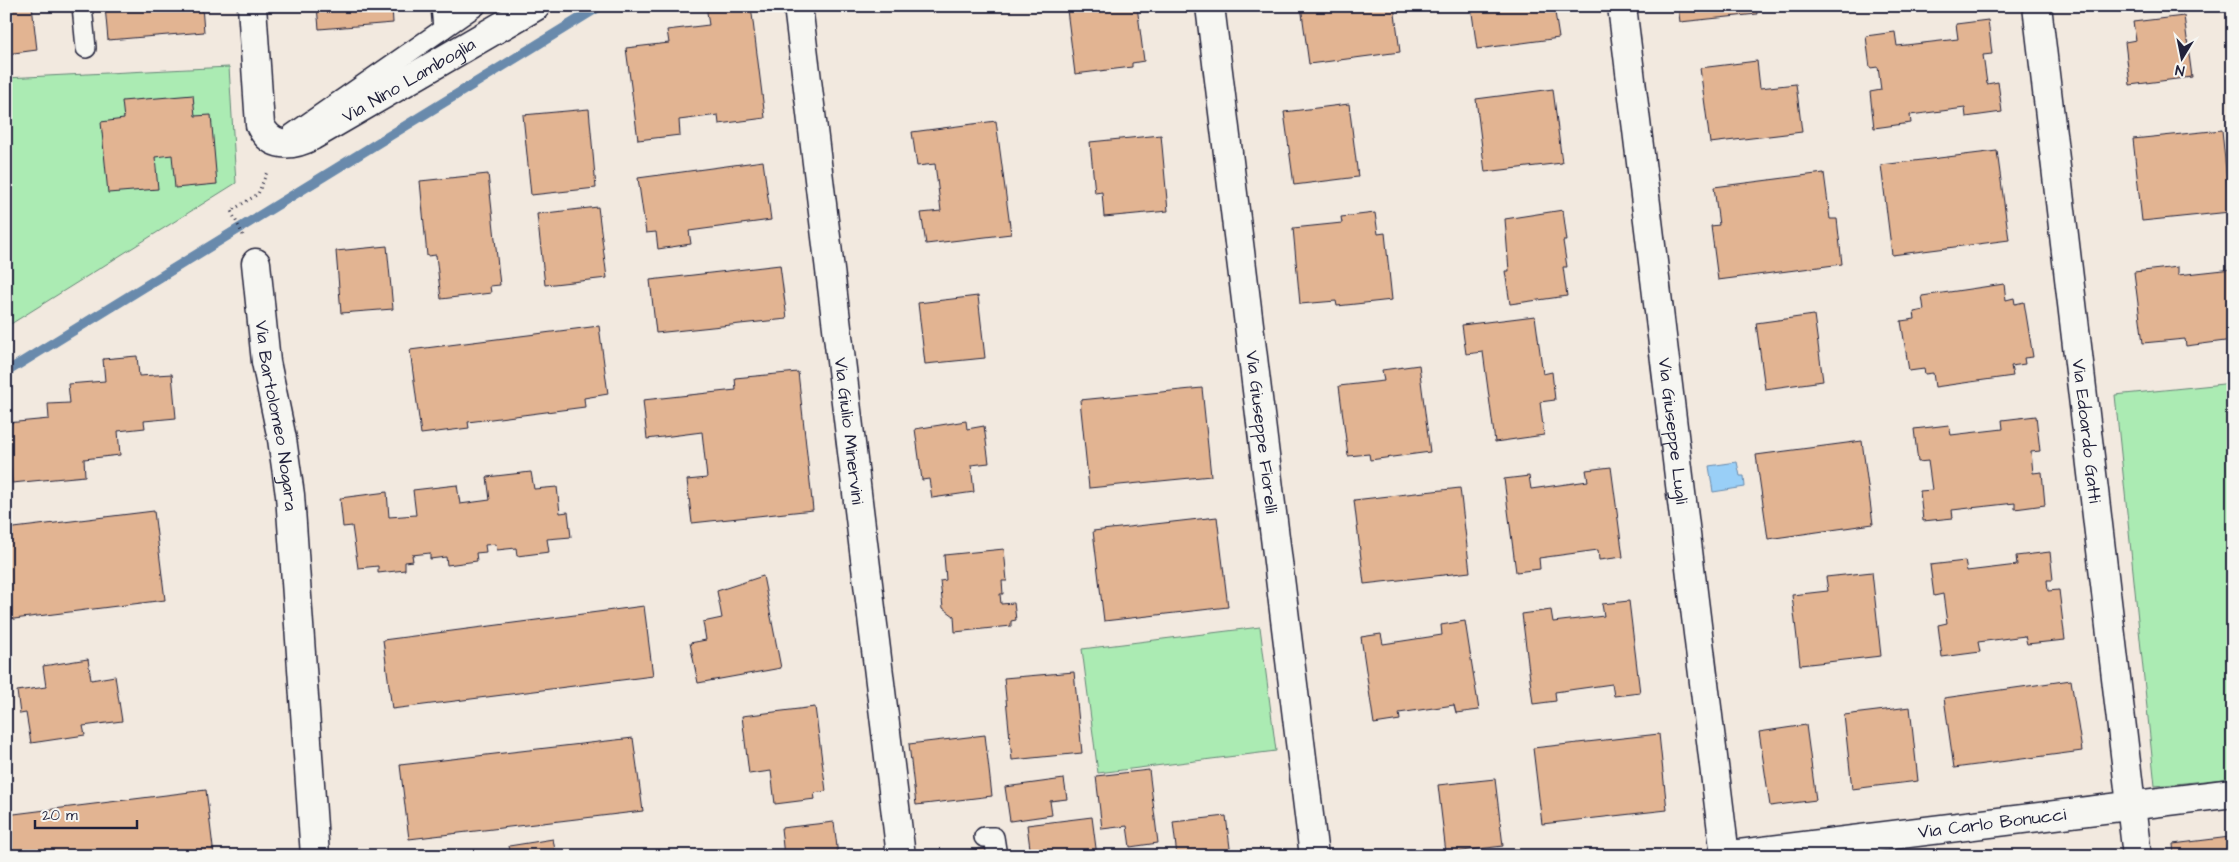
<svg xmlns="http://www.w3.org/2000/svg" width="2239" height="862" viewBox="0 0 2239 862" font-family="'Architects Daughter',sans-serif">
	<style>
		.green { fill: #abebb3; stroke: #668677 }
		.water { fill: #99cff7; stroke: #698aac }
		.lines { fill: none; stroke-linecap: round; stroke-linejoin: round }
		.stream { stroke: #698aac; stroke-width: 10 }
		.building { fill: #e2b492; stroke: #22223b }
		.service-casing { stroke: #22223b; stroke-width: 22 }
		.minor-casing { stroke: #22223b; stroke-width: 31 }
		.path { stroke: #22223b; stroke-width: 3; stroke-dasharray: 1 4; stroke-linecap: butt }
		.service { stroke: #f6f6f2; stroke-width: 19 }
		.minor { stroke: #f6f6f2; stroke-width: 28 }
		.labels { text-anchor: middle; stroke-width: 4; stroke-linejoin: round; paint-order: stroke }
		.street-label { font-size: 18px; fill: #22223b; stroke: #f6f6f2 }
	</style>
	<rect width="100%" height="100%" fill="#f2e9df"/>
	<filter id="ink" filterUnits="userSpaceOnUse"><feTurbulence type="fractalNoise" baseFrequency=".02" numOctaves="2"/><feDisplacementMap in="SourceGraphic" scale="10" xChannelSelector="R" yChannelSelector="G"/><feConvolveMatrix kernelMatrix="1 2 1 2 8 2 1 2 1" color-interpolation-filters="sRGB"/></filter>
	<g filter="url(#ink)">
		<g class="green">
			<polygon points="229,67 236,183 6,327 6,78"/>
			<polygon points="2233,383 2233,778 2155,786 2115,395"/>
			<polygon points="1260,627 1276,751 1098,773 1082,649"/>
		</g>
		<polygon class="water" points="1737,462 1740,476 1744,476 1745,487 1713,492 1709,466"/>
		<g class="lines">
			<polyline class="stream" points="6,372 600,6"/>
		</g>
		<g class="building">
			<polygon points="6,6 32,6 37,50 6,54"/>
			<polygon points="105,6 202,6 204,32 108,40"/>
			<polygon points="317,6 392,6 393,23 319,29"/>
			<polygon points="706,6 751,6 765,118 719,124 718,115 679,120 680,135 638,140 626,48 669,43 667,30 709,25"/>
			<polygon points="1098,6 1137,6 1144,61 1132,63 1132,67 1075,74 1067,10"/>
			<polygon points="1301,6 1394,6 1400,52 1309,64"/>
			<polygon points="1471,6 1554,6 1559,38 1477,49"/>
			<polygon points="1678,6 1756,6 1757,14 1680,22"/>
			<polygon points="2184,16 2192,77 2130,85 2125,42 2136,40 2133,22"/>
			<polygon points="1988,20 1992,54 1983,55 1987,84 1998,82 2002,112 1966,117 1965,108 1910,115 1911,123 1874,128 1870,92 1881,90 1878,67 1870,68 1866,36 1895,32 1897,46 1958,39 1956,24"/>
			<polygon points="1757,61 1760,88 1796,84 1802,132 1710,143 1700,68"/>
			<polygon points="1553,89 1562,163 1485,172 1476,99"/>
			<polygon points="193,95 195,116 211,115 217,184 175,188 172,155 155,157 158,189 108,193 101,122 124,119 122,101"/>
			<polygon points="1349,104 1358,177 1294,185 1284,112"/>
			<polygon points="589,109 596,188 531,195 523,115"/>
			<polygon points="996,121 1011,234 926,244 921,213 941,211 935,164 917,166 912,132"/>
			<polygon points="2222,130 2230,212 2142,221 2133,139"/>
			<polygon points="1161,135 1168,211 1104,217 1102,192 1095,193 1090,142"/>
			<polygon points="1997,151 2009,240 1892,255 1881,165"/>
			<polygon points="763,161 771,220 689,231 691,244 658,249 656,232 646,233 638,178"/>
			<polygon points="1824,173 1830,219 1837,219 1842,264 1718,280 1711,226 1719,225 1714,187"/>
			<polygon points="488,174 500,285 490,286 491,293 441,299 436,255 427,256 420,181"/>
			<polygon points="598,207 607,278 545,285 537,214"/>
			<polygon points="1563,210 1567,241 1563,241 1567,267 1563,267 1567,296 1510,304 1505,271 1509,271 1505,219"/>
			<polygon points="1375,213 1378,234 1385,233 1392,300 1337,306 1336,301 1300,304 1293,228 1342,223 1341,217"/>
			<polygon points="387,246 393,309 341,313 336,251"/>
			<polygon points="780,265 787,319 656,333 650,280"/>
			<polygon points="2178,267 2178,275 2233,269 2233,340 2186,346 2185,339 2143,343 2134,272"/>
			<polygon points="2004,284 2006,300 2014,298 2015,304 2024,302 2033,357 2024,358 2025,364 2011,366 2013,376 1935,387 1933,373 1925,374 1924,369 1909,371 1901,321 1915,319 1914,312 1924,310 1922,296"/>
			<polygon points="978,296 985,358 925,364 918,303"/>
			<polygon points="1814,315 1823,381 1765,389 1756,323"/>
			<polygon points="1535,316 1543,374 1552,372 1555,400 1540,402 1544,435 1495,442 1483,352 1466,354 1462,325"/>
			<polygon points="599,326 608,394 584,398 585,407 468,422 469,428 421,434 410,350"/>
			<polygon points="137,356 139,376 172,374 176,418 144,421 145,428 118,431 120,455 84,459 85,476 12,483 7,423 49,419 48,404 70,403 68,384 105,381 103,359"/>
			<polygon points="1419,365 1430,452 1370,460 1369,454 1348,456 1339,386 1384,381 1382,370"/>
			<polygon points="798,372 813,510 692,523 687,480 707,478 702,432 647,439 643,400 736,390 735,378"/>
			<polygon points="1202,388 1211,476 1089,488 1080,400"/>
			<polygon points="2036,416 2040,451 2031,452 2033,473 2042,472 2045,505 2015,509 2015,503 1952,510 1953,518 1923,521 1920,491 1932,490 1928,461 1918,462 1914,429 1949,425 1951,435 2003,429 2002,420"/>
			<polygon points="966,421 967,429 984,426 989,463 971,465 974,492 932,498 929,479 922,480 915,429"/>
			<polygon points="1862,441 1873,524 1768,539 1756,455"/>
			<polygon points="1611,467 1623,557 1599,560 1598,550 1539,558 1540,569 1516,572 1504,479 1529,476 1531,489 1588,481 1586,470"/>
			<polygon points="531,472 534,489 557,487 560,513 568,512 571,537 547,539 549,552 517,556 516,548 497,550 496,544 485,545 486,552 476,553 477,561 447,565 446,557 430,559 430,553 412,555 413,561 405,562 405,570 378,573 378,566 358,568 352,526 343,527 340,498 387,492 389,517 416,515 413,490 457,485 460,504 490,500 487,477"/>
			<polygon points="1460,488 1470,572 1364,584 1354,500"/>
			<polygon points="154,511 165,600 6,620 6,529"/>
			<polygon points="1217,517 1228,607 1104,621 1093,531"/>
			<polygon points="1004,549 1007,581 1002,581 1003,594 1000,594 1001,604 1014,603 1016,620 1011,621 1011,626 955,632 954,616 943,608 940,581 946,580 944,555"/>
			<polygon points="2050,552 2053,580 2047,580 2048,591 2059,590 2065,640 2027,644 2025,636 1978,642 1980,652 1942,657 1938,625 1947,623 1943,594 1934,596 1930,565 1965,561 1967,571 2017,565 2016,556"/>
			<polygon points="1872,572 1881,656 1800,665 1792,595 1828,591 1826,577"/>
			<polygon points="763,576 781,668 698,683 690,643 706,640 703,622 722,618 717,591"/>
			<polygon points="1629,601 1640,693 1614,696 1612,684 1555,692 1556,701 1533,704 1522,614 1551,610 1553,622 1604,616 1602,604"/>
			<polygon points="644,606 653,676 392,709 383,640"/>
			<polygon points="1465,621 1479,710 1456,713 1454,705 1399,713 1400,720 1374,724 1361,637 1381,634 1383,644 1442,635 1441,625"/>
			<polygon points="88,659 91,680 115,676 122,721 83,726 85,735 31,743 26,713 20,714 17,691 46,687 43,666"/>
			<polygon points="1074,672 1082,753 1012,760 1004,678"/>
			<polygon points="2071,680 2082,751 1954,768 1944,698"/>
			<polygon points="815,707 826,791 814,793 815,799 775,804 771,771 749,774 742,716"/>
			<polygon points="1910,707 1918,781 1852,789 1844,715"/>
			<polygon points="1806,725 1816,800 1770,806 1759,732"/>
			<polygon points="1659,734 1667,810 1542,824 1533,748"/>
			<polygon points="985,735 992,796 916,805 909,744"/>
			<polygon points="633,738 643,811 409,839 400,765"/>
			<polygon points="1149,770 1158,843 1130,847 1127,826 1102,829 1096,776"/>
			<polygon points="1064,779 1067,799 1050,801 1052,815 1010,821 1005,787"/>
			<polygon points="1495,779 1503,846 1446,853 1438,785"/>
			<polygon points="206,790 214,856 6,856 6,815"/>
			<polygon points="1226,816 1231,856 1177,856 1173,822"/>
			<polygon points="1092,817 1097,856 1031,856 1027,825"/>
			<polygon points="834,822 838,856 784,856 781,828"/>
			<polygon points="2230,837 2233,856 2174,856 2173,844"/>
			<polygon points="553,839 556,856 511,856 509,846"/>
			<polygon points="988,848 989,856 949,856 951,853"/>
		</g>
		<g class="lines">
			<defs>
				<g id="service">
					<polyline points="82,6 86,48"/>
					<polyline points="441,6 443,29"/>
					<polyline points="292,134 476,6"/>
					<polyline points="984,837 994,837 997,856"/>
				</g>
				<g id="minor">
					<path id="s1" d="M252,6L260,125C271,148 291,147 312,136L536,6"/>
					<path id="s2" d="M798,6L901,856"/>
					<path id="s3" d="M1210,6L1314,856"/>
					<path id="s4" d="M1622,6L1725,856"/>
					<path id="s5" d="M2037,6L2137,856"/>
					<path id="s6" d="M256,263L266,362L282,439L290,495L315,856"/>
					<path id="s7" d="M1723,856L2233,793"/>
				</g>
			</defs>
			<use href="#service" class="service-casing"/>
			<use href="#minor" class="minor-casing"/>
			<polyline class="path" points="243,235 231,211 258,194 267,172"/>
			<use href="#service" class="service"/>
			<use href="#minor" class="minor"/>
		</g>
	</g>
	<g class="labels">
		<g class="street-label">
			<text dy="6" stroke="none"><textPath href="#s1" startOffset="292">Via Nino Lamboglia</textPath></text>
			<text dy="6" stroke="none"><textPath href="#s6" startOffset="154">Via Bartolomeo Nogara</textPath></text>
			<text dy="6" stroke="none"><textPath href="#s2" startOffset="428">Via Giulio Minervini</textPath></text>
			<text dy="6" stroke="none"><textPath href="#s3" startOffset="429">Via Giuseppe Fiorelli</textPath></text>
			<text dy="6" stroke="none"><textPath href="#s4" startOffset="428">Via Giuseppe Lugli</textPath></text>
			<text dy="6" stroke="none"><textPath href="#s5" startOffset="428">Via Edoardo Gatti</textPath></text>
			<text dy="6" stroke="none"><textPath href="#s7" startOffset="271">Via Carlo Bonucci</textPath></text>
		</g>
	</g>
	<rect width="2239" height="862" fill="none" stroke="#f6f6f2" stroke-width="25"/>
	<rect x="12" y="12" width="2214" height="837" fill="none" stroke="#22223b" stroke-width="2" filter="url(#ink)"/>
	<g transform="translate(2182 58) rotate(190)" stroke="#f6f6f2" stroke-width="4" paint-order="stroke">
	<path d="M0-4L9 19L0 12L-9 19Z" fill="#22223b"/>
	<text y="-8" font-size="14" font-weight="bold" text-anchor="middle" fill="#22223b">N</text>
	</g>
	<path d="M35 820v8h102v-8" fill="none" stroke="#22223b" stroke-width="2.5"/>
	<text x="42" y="820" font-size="15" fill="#22223b" stroke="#f6f6f2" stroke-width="4" paint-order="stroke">20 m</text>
</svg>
